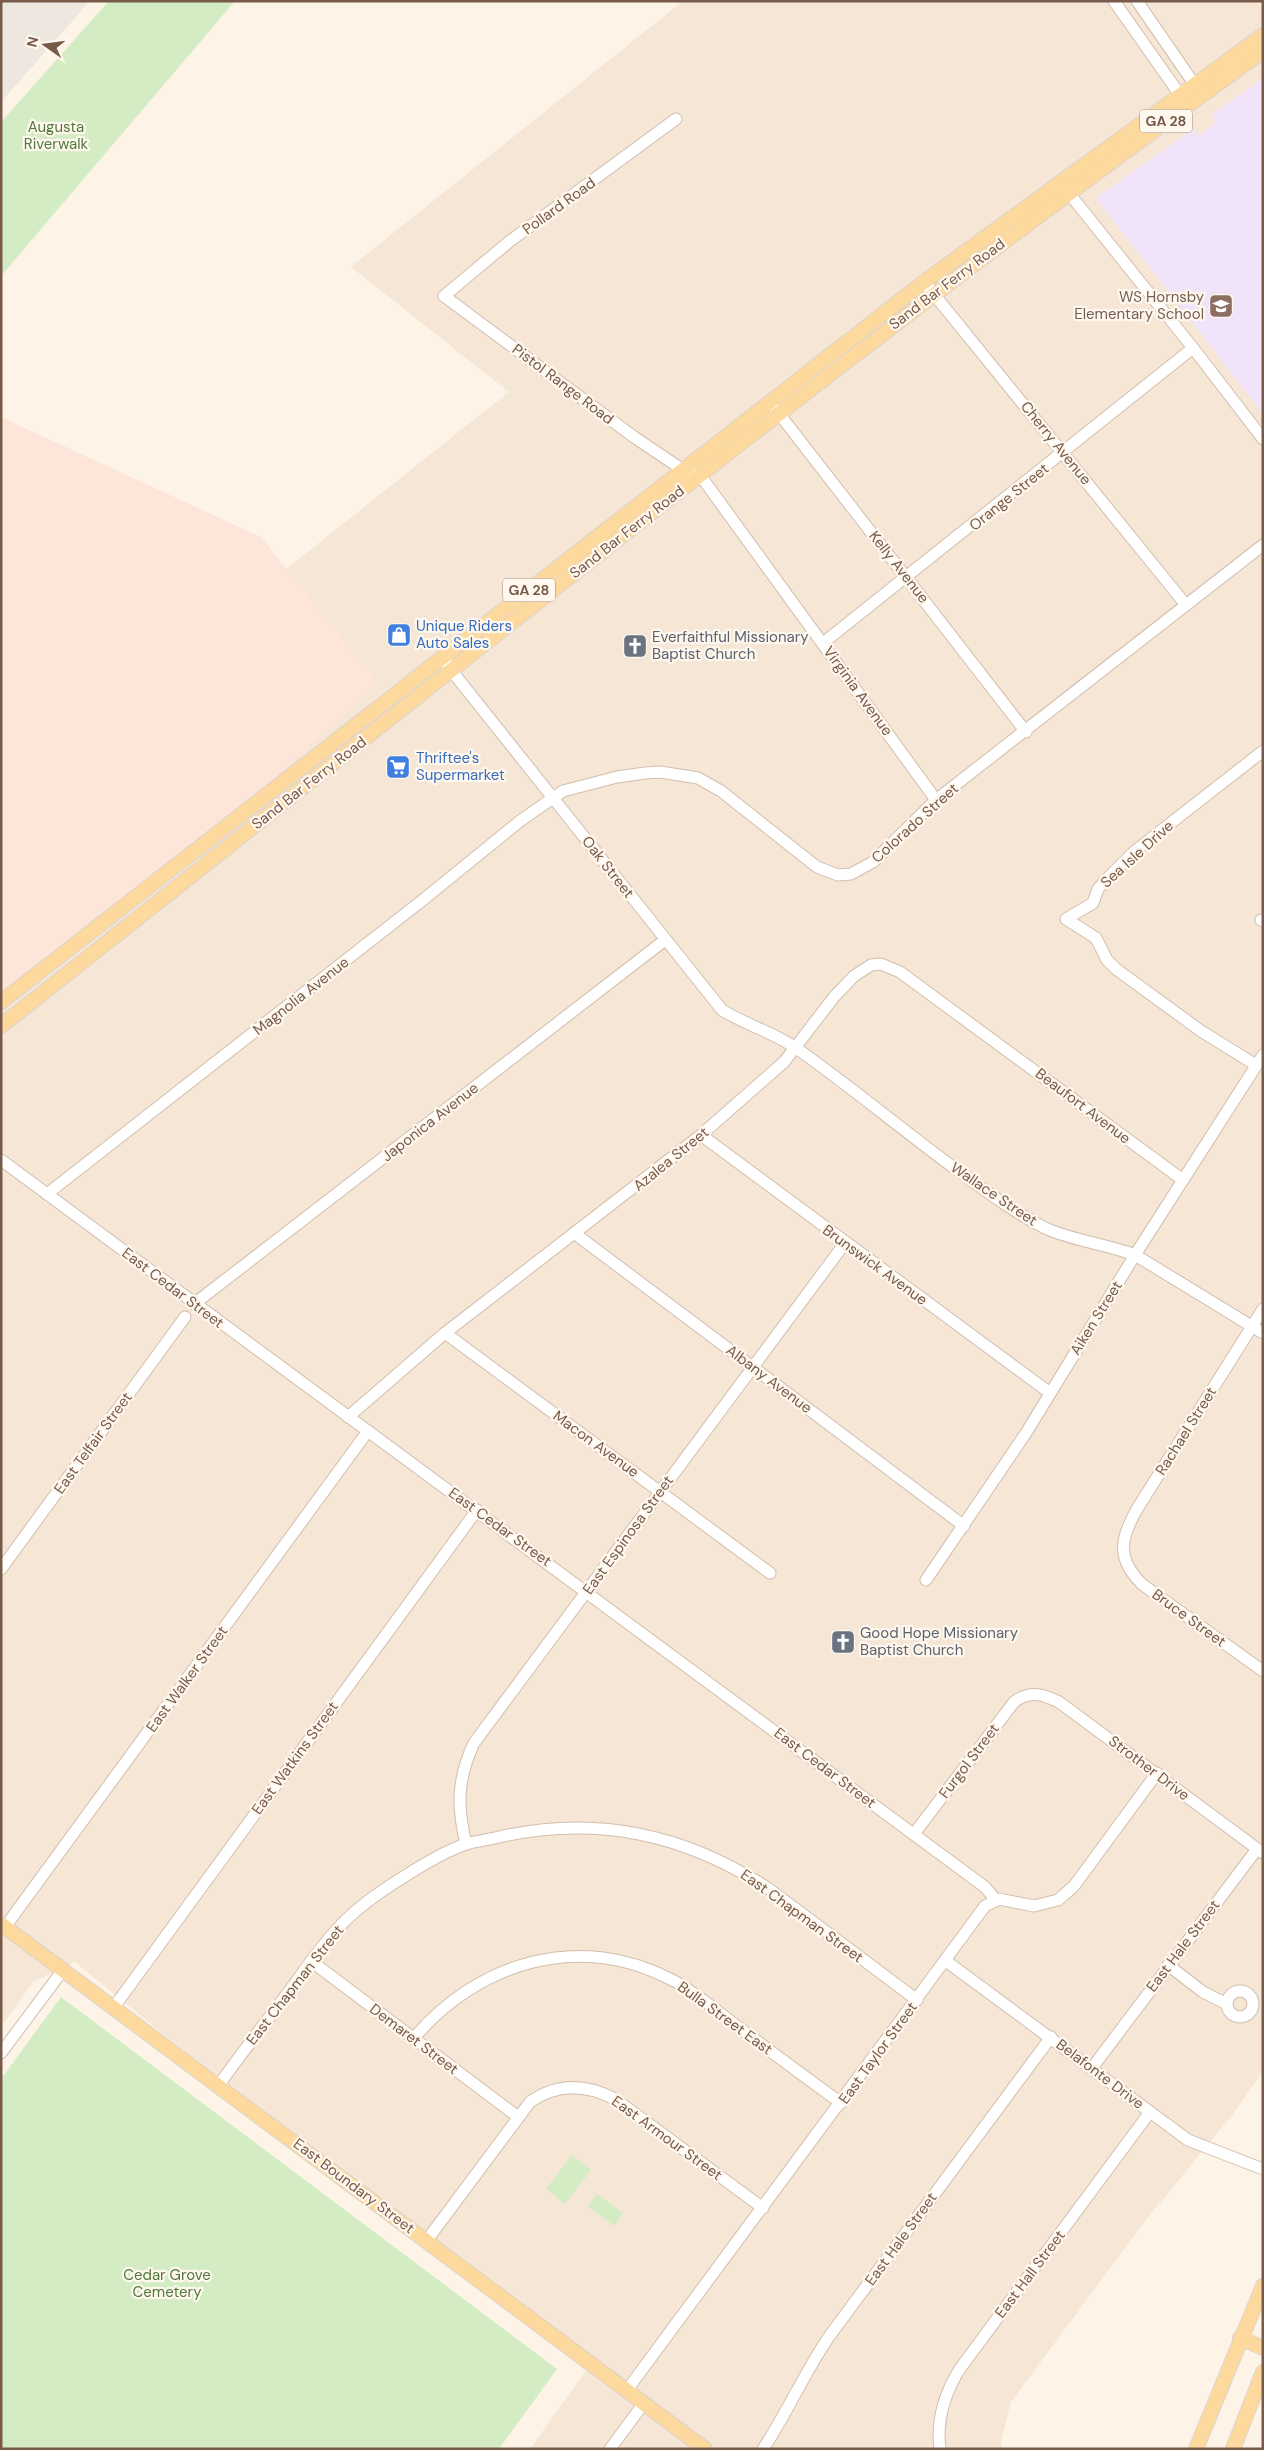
<svg xmlns="http://www.w3.org/2000/svg" width="1264" height="2450" viewBox="0 0 1264 2450" font-family="'DM Sans',sans-serif">
	<style>
		.residential { fill: #f5e6d5 }
		.commercial { fill: #fee5da }
		.industrial { fill: #ede7e0 }
		.education { fill: #f1e3fa }
		.green { fill: #d4ecc4 }
		.lines { fill: none; stroke-linecap: round; stroke-linejoin: round }
		.minor-casing { stroke: #d2beae; stroke-width: 13 }
		.major-casing { stroke: #dcd4d0; stroke-width: 16 }
		.minor { stroke: #fff; stroke-width: 11 }
		.major { stroke: #fdd99e; stroke-width: 14 }
		.labels { text-anchor: middle; stroke-width: 4.5; stroke-linejoin: round; paint-order: stroke }
		.shield { fill: #fff8ee; stroke: #a0897b; stroke-width: 1 }
		.shield-label { font-size: 14px; font-weight: bold; fill: #785a4a }
		.park-label { font-size: 15px; fill: #50783e; stroke: #fff8ee }
		.street-label { font-size: 15px; fill: #785a4a; stroke: #fff8ee }
		.education-label { font-size: 15px; fill: #785e54; stroke: #fff8ee; text-anchor: end }
		.shop-label { font-size: 15px; fill: #366cbe; stroke: #fff8ee; text-anchor: start }
		.worship-label { font-size: 15px; fill: #5b616d; stroke: #fff8ee; text-anchor: start }
	</style>
	<rect width="100%" height="100%" fill="#fdf4e7"/>
	<polygon class="residential" points="683,1 1263,1 1263,2071 1233,2114 1145,2221 1011,2402 1001,2442 1002,2449 530,2449 595,2358 168,2038 75,1962 33,1982 1,2027 1,1011 247,804 286,569 509,392 351,267"/>
	<polygon class="commercial" points="1,417 261,537 378,683 247,804 1,1011"/>
	<polygon class="industrial" points="1,1 90,1 1,102"/>
	<polygon class="education" points="1263,78 1263,414 1096,198 1193,129 1199,136 1216,122 1211,115"/>
	<g class="green">
		<polygon points="109,1 235,1 1,276 1,122"/>
		<polygon points="61,1997 557,2369 499,2449 1,2449 1,2079"/>
		<polygon points="572,2155 591,2170 565,2204 546,2189"/>
		<polygon points="597,2194 623,2213 614,2226 588,2206"/>
	</g>
	<g class="lines">
		<defs>
			<g id="minor">
				<polyline points="1114,1 1185,102"/>
				<polyline points="1137,1 1199,91"/>
				<polyline points="676,119 510,241 444,296 634,437 683,470 700,475 936,800"/>
				<polyline points="1064,187 1193,348 1263,439"/>
				<polyline points="924,282 1186,605"/>
				<polyline points="770,402 1026,732"/>
				<polyline points="823,643 1193,348"/>
				<path d="M443,657L451,670L722,1010C746,1025 773,1032 796,1048C850,1086 900,1128 953,1167C983,1189 1012,1211 1045,1228C1074,1241 1106,1244 1135,1255L1263,1333"/>
				<polyline points="1261,920 1263,921"/>
				<polyline points="1256,1065 1201,1031 1116,969 1107,960 1096,938 1066,919 1093,903 1098,889 1104,882 1135,851 1263,751"/>
				<polyline points="701,1135 1050,1393"/>
				<polyline points="1,1160 985,1887 995,1899"/>
				<polyline points="47,1194 424,899 520,821 563,791 617,777 645,773 660,772 698,778 721,791 817,867 838,875 851,874 873,862 936,800 1263,545"/>
				<polyline points="574,1233 964,1526"/>
				<polyline points="194,1304 665,940"/>
				<path d="M1263,1309L1137,1509C1120,1539 1116,1559 1143,1585L1263,1671"/>
				<polyline points="445,1333 770,1573"/>
				<polyline points="348,1417 445,1333 701,1135 784,1062 834,997 854,976 871,965 881,964 900,972 1183,1180"/>
				<polyline points="1,1569 185,1317"/>
				<polyline points="926,1580 1026,1433 1135,1255 1263,1055"/>
				<path d="M914,1834L1014,1702C1030,1690 1042,1694 1059,1702L1263,1853"/>
				<path d="M466,1844C457,1807 457,1779 474,1743L845,1243"/>
				<polyline points="5,1927 368,1431"/>
				<polyline points="311,1961 518,2117"/>
				<polyline points="946,1961 1188,2140 1263,2169"/>
				<polyline points="1168,1965 1203,1992 1227,2004"/>
				<circle cx="1240" cy="2004" r="13"/>
				<polyline points="114,2007 477,1510"/>
				<path d="M413,2039C478,1962 579,1931 672,1980C694,1991 714,2009 734,2024C769,2050 805,2077 841,2103"/>
				<polyline points="1,2053 63,1970"/>
				<polyline points="1092,2068 1257,1849"/>
				<path d="M218,2086C242,2053 266,2021 291,1989C307,1967 323,1943 342,1924C360,1905 381,1891 402,1878C422,1865 443,1852 466,1844C476,1841 488,1840 499,1837C597,1815 685,1834 769,1889L917,2000"/>
				<path d="M427,2240L530,2102C557,2083 586,2084 615,2099L763,2208"/>
				<polyline points="627,2390 985,1906 999,1899 1034,1906 1058,1900 1074,1886 1157,1773"/>
				<polyline points="610,2449 644,2403"/>
				<path d="M763,2449C787,2413 804,2374 828,2338L1051,2037"/>
				<path d="M940,2449C936,2420 944,2395 959,2370L1150,2112"/>
			</g>
			<g id="major">
				<polyline points="1,1002 924,282 1263,35"/>
				<path d="M1,1026C419,697 832,362 1263,51"/>
				<polyline points="1,1924 705,2449"/>
				<polyline points="1240,2338 1263,2348"/>
				<polyline points="1196,2449 1263,2286"/>
				<polyline points="1233,2449 1263,2372"/>
			</g>
		</defs>
		<use href="#minor" class="minor-casing"/>
		<use href="#major" class="major-casing"/>
		<use href="#minor" class="minor"/>
		<use href="#major" class="major"/>
	</g>
	<defs>
		<symbol id="school-square" viewBox="-11 -11 22 22"><rect x="-9" y="-9" width="18" height="18" rx="4" fill="#8d6e63" stroke="#fff8ee"/><path d="M0-5L7-2L0 1L-7-2ZM-4 1L0 2.5L4 1V4Q0 6-4 4Z" fill="#fff"/></symbol>
		<symbol id="shop-square" viewBox="-11 -11 22 22"><rect x="-9" y="-9" width="18" height="18" rx="4" fill="#3f7fe0" stroke="#fff8ee"/><path d="M-5-2.5h2.3a2.7 3.5 0 0 1 5.4 0H5L5.5 6h-11ZM-1.5-2.5h3a1.5 2.3 0 0 0-3 0Z" fill="#fff"/></symbol>
		<symbol id="church-square" viewBox="-11 -11 22 22"><rect x="-9" y="-9" width="18" height="18" rx="4" fill="#6b7280" stroke="#fff8ee"/><path d="M-1.2-6h2.4v3.5h3.3v2.4h-3.3V6h-2.4V-.1h-3.3v-2.4h3.3Z" fill="#fff"/></symbol>
		<symbol id="supermarket-square" viewBox="-11 -11 22 22"><rect x="-9" y="-9" width="18" height="18" rx="4" fill="#3f7fe0" stroke="#fff8ee"/><path d="M-6-5.5h2.5l.6 2H6L4.5 2H-2.5L-4.4-4H-6ZM-1.5 3.2a1.3 1.3 0 1 0 .1 0ZM3 3.2a1.3 1.3 0 1 0 .1 0Z" fill="#fff"/></symbol>
	</defs>
	<g fill-rule="evenodd">
		<use href="#school-square" x="1207" y="292" width="28" height="28"/>
		<use href="#shop-square" x="385" y="621" width="28" height="28"/>
		<use href="#church-square" x="621" y="632" width="28" height="28"/>
		<use href="#supermarket-square" x="384" y="753" width="28" height="28"/>
		<use href="#church-square" x="829" y="1628" width="28" height="28"/>
	</g>
	<g class="labels">
		<g class="shield">
			<rect x="1140" y="109.5" width="52" height="23" rx="4"/>
			<rect x="503" y="578.5" width="52" height="23" rx="4"/>
		</g>
		<g class="shield-label">
			<text x="1166" y="126">GA 28</text>
			<text x="529" y="595">GA 28</text>
		</g>
		<g class="park-label">
			<text x="56" y="132">Augusta<tspan x="56" dy="17">Riverwalk</tspan></text>
			<text x="167" y="2280">Cedar Grove<tspan x="167" dy="17">Cemetery</tspan></text>
		</g>
		<g class="street-label">
			<text transform="translate(559 206) rotate(-36)" y="5">Pollard Road</text>
			<text transform="translate(947 284) rotate(-37)" y="5">Sand Bar Ferry Road</text>
			<text transform="translate(563 384) rotate(37)" y="5">Pistol Range Road</text>
			<text transform="translate(1056 443) rotate(51)" y="5">Cherry Avenue</text>
			<text transform="translate(1009 497) rotate(-39)" y="5">Orange Street</text>
			<text transform="translate(627 532) rotate(-38)" y="5">Sand Bar Ferry Road</text>
			<text transform="translate(899 567) rotate(52)" y="5">Kelly Avenue</text>
			<text transform="translate(858 691) rotate(54)" y="5">Virginia Avenue</text>
			<text transform="translate(309 783) rotate(-38)" y="5">Sand Bar Ferry Road</text>
			<text transform="translate(915 823) rotate(-42)" y="5">Colorado Street</text>
			<text transform="translate(1137 854) rotate(-42)" y="5">Sea Isle Drive</text>
			<text transform="translate(608 867) rotate(52)" y="5">Oak Street</text>
			<text transform="translate(301 996) rotate(-38)" y="5">Magnolia Avenue</text>
			<text transform="translate(1083 1106) rotate(37)" y="5">Beaufort Avenue</text>
			<text transform="translate(430 1122) rotate(-38)" y="5">Japonica Avenue</text>
			<text transform="translate(671 1159) rotate(-39)" y="5">Azalea Street</text>
			<text transform="translate(994 1194) rotate(34)" y="5">Wallace Street</text>
			<text transform="translate(875 1265) rotate(36)" y="5">Brunswick Avenue</text>
			<text transform="translate(173 1288) rotate(37)" y="5">East Cedar Street</text>
			<text transform="translate(1096 1318) rotate(-58)" y="5">Aiken Street</text>
			<text transform="translate(769 1379) rotate(37)" y="5">Albany Avenue</text>
			<text transform="translate(1186 1431) rotate(-58)" y="5">Rachael Street</text>
			<text transform="translate(93 1443) rotate(-54)" y="5">East Telfair Street</text>
			<text transform="translate(596 1444) rotate(36)" y="5">Macon Avenue</text>
			<text transform="translate(500 1527) rotate(36)" y="5">East Cedar Street</text>
			<text transform="translate(628 1535) rotate(-54)" y="5">East Espinosa Street</text>
			<text transform="translate(1189 1618) rotate(36)" y="5">Bruce Street</text>
			<text transform="translate(187 1679) rotate(-54)" y="5">East Walker Street</text>
			<text transform="translate(295 1758) rotate(-54)" y="5">East Watkins Street</text>
			<text transform="translate(969 1761) rotate(-53)" y="5">Furgol Street</text>
			<text transform="translate(825 1768) rotate(37)" y="5">East Cedar Street</text>
			<text transform="translate(1149 1768) rotate(37)" y="5">Strother Drive</text>
			<text transform="translate(802 1916) rotate(36)" y="5">East Chapman Street</text>
			<text transform="translate(1183 1946) rotate(-53)" y="5">East Hale Street</text>
			<text transform="translate(295 1985) rotate(-52)" y="5">East Chapman Street</text>
			<text transform="translate(725 2018) rotate(36)" y="5">Bulla Street East</text>
			<text transform="translate(414 2039) rotate(37)" y="5">Demaret Street</text>
			<text transform="translate(878 2053) rotate(-54)" y="5">East Taylor Street</text>
			<text transform="translate(1100 2074) rotate(37)" y="5">Belafonte Drive</text>
			<text transform="translate(667 2138) rotate(36)" y="5">East Armour Street</text>
			<text transform="translate(354 2186) rotate(37)" y="5">East Boundary Street</text>
			<text transform="translate(901 2239) rotate(-54)" y="5">East Hale Street</text>
			<text transform="translate(1030 2274) rotate(-53)" y="5">East Hall Street</text>
		</g>
		<g class="education-label">
			<text x="1204" y="302">WS Hornsby<tspan x="1204" dy="17">Elementary School</tspan></text>
		</g>
		<g class="shop-label">
			<text x="416" y="631">Unique Riders<tspan x="416" dy="17">Auto Sales</tspan></text>
			<text x="416" y="763">Thriftee's<tspan x="416" dy="17">Supermarket</tspan></text>
		</g>
		<g class="worship-label">
			<text x="652" y="642">Everfaithful Missionary<tspan x="652" dy="17">Baptist Church</tspan></text>
			<text x="860" y="1638">Good Hope Missionary<tspan x="860" dy="17">Baptist Church</tspan></text>
		</g>
	</g>
	<rect width="1264" height="2450" fill="none" stroke="#785a4a" stroke-width="5"/>
	<g transform="translate(45 45) rotate(284)" stroke="#fff8ee" stroke-width="4" paint-order="stroke">
	<path d="M0-4L9 19L0 12L-9 19Z" fill="#785a4a"/>
	<text y="-8" font-size="14" font-weight="bold" text-anchor="middle" fill="#785a4a">N</text>
	</g>
</svg>
